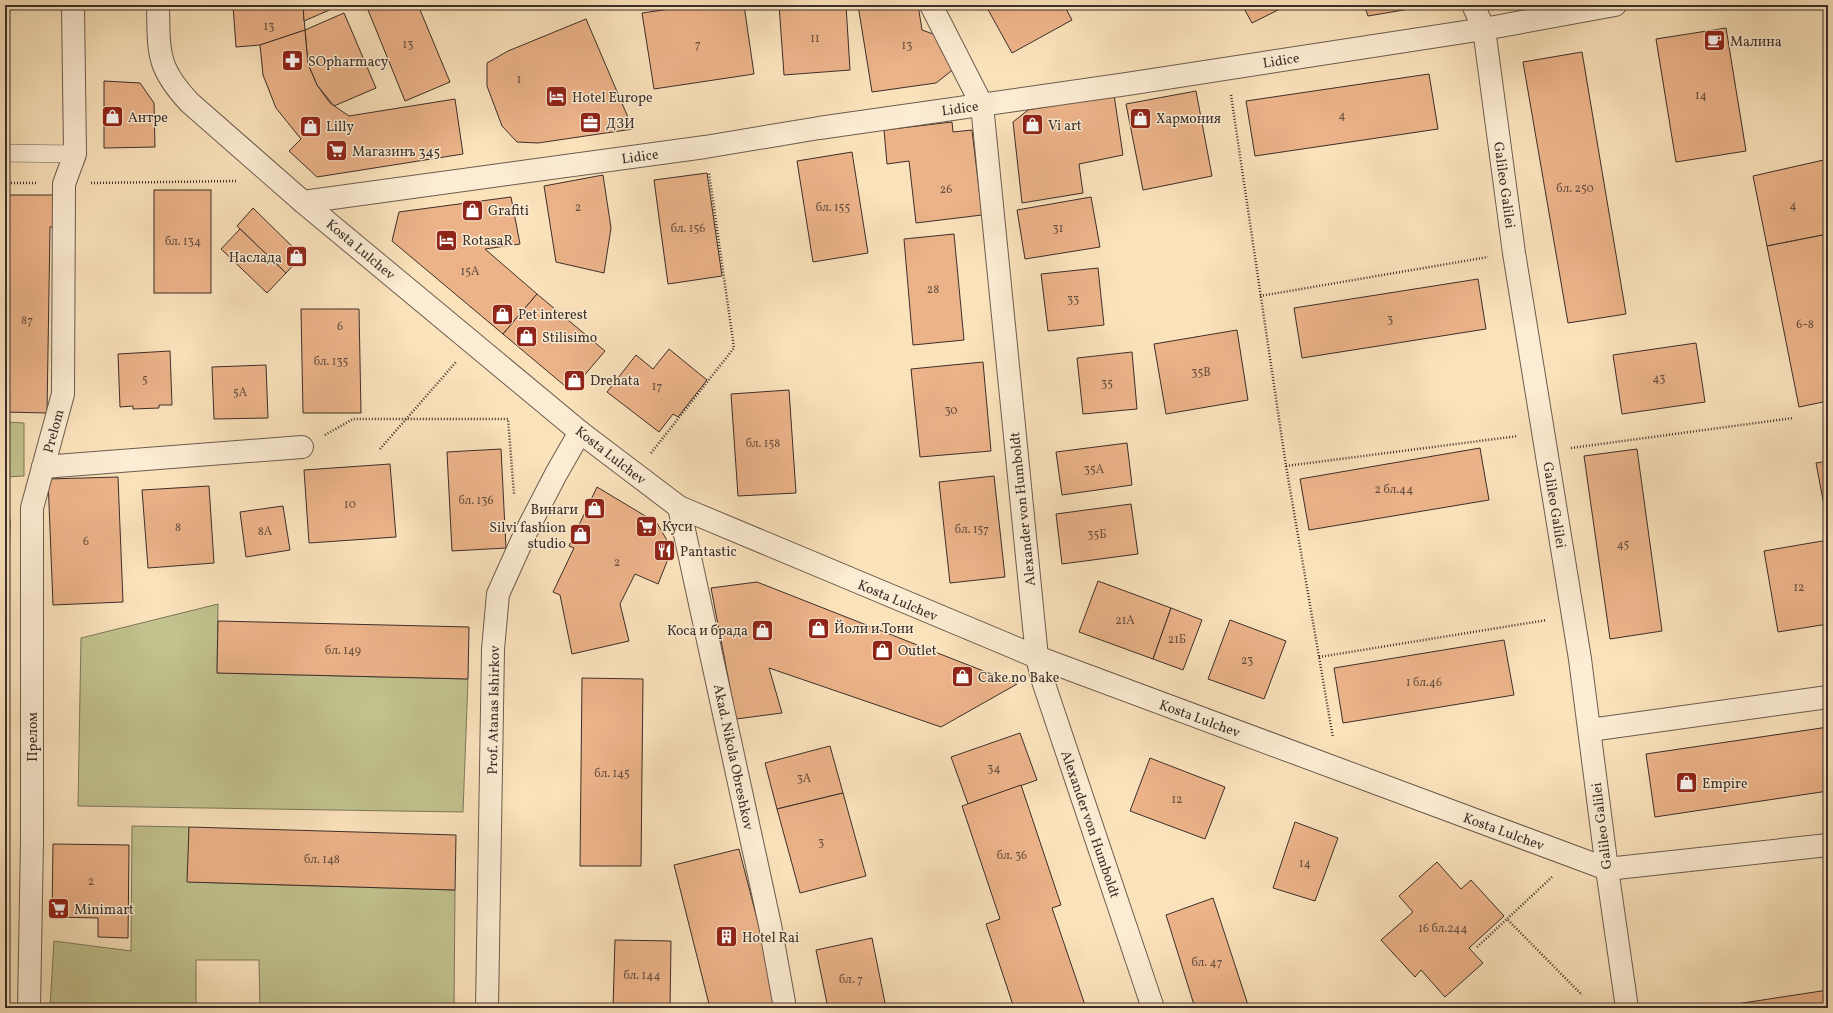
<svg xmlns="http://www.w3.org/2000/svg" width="1833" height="1013" viewBox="0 0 1833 1013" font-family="Vollkorn,serif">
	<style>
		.green { fill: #c1c28e; stroke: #7e785c }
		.building { fill: #ecb389; stroke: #3c2f29 }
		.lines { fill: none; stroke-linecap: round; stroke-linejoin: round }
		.lane-casing { stroke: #6c5c4e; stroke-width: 18 }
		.street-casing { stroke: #6c5c4e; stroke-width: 24 }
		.path { stroke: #3c2f29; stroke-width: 2.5; stroke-dasharray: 1 2; stroke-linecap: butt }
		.lane { stroke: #fcecd3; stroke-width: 17 }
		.street { stroke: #fcecd3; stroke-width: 22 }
		.labels { text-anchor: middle; stroke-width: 3; stroke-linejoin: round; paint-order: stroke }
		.number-label { font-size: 12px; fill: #685041 }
		.poi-label { font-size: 14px; fill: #3c2f29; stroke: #fcecd3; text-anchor: start }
		.street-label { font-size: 14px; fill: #3c2f29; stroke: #fcecd3 }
	</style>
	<rect width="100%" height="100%" fill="#fae2bb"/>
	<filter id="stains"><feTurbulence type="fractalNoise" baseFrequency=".005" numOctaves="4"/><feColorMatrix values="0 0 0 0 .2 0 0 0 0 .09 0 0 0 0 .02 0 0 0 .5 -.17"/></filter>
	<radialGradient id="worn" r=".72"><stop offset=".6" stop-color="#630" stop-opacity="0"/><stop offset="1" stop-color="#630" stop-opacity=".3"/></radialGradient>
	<g class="green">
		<polygon points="5,422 24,423 24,476 5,477"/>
		<polygon points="218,604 217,673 468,679 463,812 78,806 81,638"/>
		<polygon points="132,826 189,827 188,882 455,890 454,1008 260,1008 259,960 196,960 196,1008 50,1008 54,941 131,951"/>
	</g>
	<g class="building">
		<polygon points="233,5 303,5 305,30 260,45 236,47"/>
		<polygon points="303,5 341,5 304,21"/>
		<polygon points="366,5 418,5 450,82 405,101"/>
		<polygon points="699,5 744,5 754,74 654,89 642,13"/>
		<polygon points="779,5 846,5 850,70 784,75"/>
		<polygon points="858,5 918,5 922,30 944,38 955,68 936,83 872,92"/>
		<polygon points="989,5 1064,5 1072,20 1012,53 986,6"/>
		<polygon points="1242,5 1288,5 1252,23"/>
		<polygon points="1364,5 1433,5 1368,16"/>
		<polygon points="344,13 376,88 334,106 317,85 308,64 305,30"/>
		<polygon points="586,19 633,129 538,143 517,142 502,126 487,86 487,63 508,51"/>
		<polygon points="1726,28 1746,151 1676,162 1656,39"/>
		<polygon points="305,30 308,64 317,85 330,103 349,116 455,99 463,154 317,177 289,151 301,139 276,108 263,75 260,45"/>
		<polygon points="1582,52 1626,314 1568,323 1523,62"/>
		<polygon points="1429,74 1438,129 1255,156 1246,101"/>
		<polygon points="104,81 140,83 154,103 155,147 104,148"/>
		<polygon points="1196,91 1212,176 1143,190 1126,104"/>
		<polygon points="1114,95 1123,155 1079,164 1083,193 1022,203 1013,122 1028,110"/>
		<polygon points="952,122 953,132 972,130 982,215 916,223 909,161 887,164 884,130"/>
		<polygon points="852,152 868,253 813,262 797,161"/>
		<polygon points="1828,159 1828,234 1767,246 1753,176"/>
		<polygon points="707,173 722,276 668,284 654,180"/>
		<polygon points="603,175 611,228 604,273 556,262 544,186"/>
		<rect x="154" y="190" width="57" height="103"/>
		<polygon points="5,195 55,195 55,227 50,227 47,413 5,412"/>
		<polygon points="511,197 520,244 485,249 537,294 503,334 392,241 399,212"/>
		<polygon points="1091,197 1100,247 1025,259 1017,210"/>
		<polygon points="253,208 302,256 286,273 237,226"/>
		<polygon points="240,229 286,273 267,293 221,249"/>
		<polygon points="954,234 964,340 913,345 904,239"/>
		<polygon points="1828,234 1828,401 1799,407 1767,246"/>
		<polygon points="1098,268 1104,325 1048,331 1041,274"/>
		<polygon points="1478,279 1486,329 1302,358 1294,308"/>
		<polygon points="537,294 605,351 571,391 503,334"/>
		<polygon points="301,309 359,309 361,413 303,413"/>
		<polygon points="1237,330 1248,400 1166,414 1154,344"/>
		<polygon points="1696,343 1705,402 1622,414 1613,355"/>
		<polygon points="669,349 707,380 678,417 673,414 659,432 607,392 636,355 653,369"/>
		<polygon points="170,351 172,405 159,405 159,408 133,409 133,406 120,407 118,354"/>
		<polygon points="1132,352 1137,409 1083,414 1077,358"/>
		<polygon points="983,362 991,451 920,457 911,369"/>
		<polygon points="266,365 268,418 214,419 212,367"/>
		<polygon points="789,390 796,493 738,496 731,394"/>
		<polygon points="1127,443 1132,485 1062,495 1056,452"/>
		<polygon points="1480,448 1489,500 1309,530 1300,479"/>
		<polygon points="501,449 506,548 452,551 447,452"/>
		<polygon points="1637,449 1662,631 1610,639 1584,456"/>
		<polygon points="1828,461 1828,526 1816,463"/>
		<polygon points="390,464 396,537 309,543 304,470"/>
		<polygon points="994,476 1005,577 950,583 939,482"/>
		<polygon points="118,477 123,602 53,605 48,479"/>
		<polygon points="209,486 214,563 148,568 142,490"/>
		<polygon points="597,487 657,523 672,549 658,584 635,574 620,604 629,641 572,654 560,595 553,592 574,548 569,546"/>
		<polygon points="1131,504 1138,554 1062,564 1056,514"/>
		<polygon points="283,506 290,550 246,557 240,512"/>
		<polygon points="5,519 10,519 5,833"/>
		<polygon points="1828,540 1828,624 1778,632 1764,551"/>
		<polygon points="1098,581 1171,608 1153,659 1079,632"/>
		<polygon points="757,582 958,661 1017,684 941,727 769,668 782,713 736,719 711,588"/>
		<polygon points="1171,608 1202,620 1183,670 1153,659"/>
		<polygon points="1230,620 1286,641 1264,699 1208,679"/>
		<polygon points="218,621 469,627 468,679 217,673"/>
		<polygon points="1504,640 1514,695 1343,723 1334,668"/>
		<polygon points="582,678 643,679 641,866 580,866"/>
		<polygon points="1828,727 1828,791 1655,817 1646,754"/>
		<polygon points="1020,733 1037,780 968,804 951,757"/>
		<polygon points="830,746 843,793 777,809 765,763"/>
		<polygon points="1150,758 1225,787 1205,839 1130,811"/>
		<polygon points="1021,785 1061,905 1052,908 1086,1008 1014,1008 986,924 1000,919 962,806"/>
		<polygon points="843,793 866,876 800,893 777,809"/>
		<polygon points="1295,822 1338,838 1315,901 1273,888"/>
		<polygon points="189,827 456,835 455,890 187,882"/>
		<polygon points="53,844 129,845 128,938 98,937 98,918 52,917"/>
		<polygon points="739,849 780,1008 710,1008 674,865"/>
		<polygon points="1437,862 1461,889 1471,880 1504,916 1469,948 1483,963 1445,997 1421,970 1415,977 1381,940 1413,912 1399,896"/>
		<polygon points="1213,898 1249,1008 1195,1008 1166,915"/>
		<polygon points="872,938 886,1008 828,1008 816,950"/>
		<polygon points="615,940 671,941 670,1008 613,1008"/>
		<polygon points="1828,990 1828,1008 1710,1008"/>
	</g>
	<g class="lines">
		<defs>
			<polyline id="lane" points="5,153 75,154"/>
			<g id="street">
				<path d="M158,5C159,52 156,67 190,103L303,202L580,432L679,507L1037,657L1607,869L1828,845"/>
				<polyline points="931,5 982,105 1037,657 1043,681 1153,1008"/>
				<polyline points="1473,5 1484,29 1514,253 1580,659 1607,869 1627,1008"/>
				<polyline points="303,202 705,147 819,128 1127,84 1484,29 1615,5"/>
				<polyline points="43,467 302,447"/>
				<polyline points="679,507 770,925 785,1008"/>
				<polyline points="1590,730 1828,697"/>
				<polyline points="29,1008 32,841 32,508 63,394 64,184 75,154 73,5"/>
				<polyline points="487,1008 493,649 498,594 525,534 556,474 580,432"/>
			</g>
		</defs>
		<use href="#lane" class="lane-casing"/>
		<use href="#street" class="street-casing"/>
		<g class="path">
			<polyline points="1231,95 1286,466 1333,738"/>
			<polyline points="5,183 38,183"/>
			<polyline points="91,183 238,181"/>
			<polyline points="1260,296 1488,257"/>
			<polyline points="325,435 353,419 508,419 514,494"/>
			<polyline points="1571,448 1793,418"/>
			<polyline points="380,449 456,362"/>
			<polyline points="651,453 734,348 709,173"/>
			<polyline points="1286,466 1518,436"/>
			<polyline points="1319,657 1547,620"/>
			<polyline points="1552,877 1507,919 1582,995"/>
			<polyline points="1477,947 1507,919"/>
			<polyline points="1570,1008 1599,1004"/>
		</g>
		<use href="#lane" class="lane"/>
		<use href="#street" class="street"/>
	</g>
	<defs>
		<symbol id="cafe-square" viewBox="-11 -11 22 22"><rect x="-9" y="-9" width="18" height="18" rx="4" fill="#8f2418" stroke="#fcecd3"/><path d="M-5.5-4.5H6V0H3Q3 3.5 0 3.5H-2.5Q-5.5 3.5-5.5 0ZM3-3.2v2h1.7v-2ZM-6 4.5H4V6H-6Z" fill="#fff"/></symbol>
		<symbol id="pharmacy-square" viewBox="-11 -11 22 22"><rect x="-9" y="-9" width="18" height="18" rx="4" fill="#8f2418" stroke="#fcecd3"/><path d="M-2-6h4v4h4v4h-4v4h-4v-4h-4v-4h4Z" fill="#fff"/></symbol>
		<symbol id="hotel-square" viewBox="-11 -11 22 22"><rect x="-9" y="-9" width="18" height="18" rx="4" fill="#8f2418" stroke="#fcecd3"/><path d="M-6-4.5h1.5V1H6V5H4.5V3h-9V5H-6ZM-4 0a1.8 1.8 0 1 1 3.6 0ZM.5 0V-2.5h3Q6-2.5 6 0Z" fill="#fff"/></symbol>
		<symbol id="shop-square" viewBox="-11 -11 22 22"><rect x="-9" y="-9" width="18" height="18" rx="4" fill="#8f2418" stroke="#fcecd3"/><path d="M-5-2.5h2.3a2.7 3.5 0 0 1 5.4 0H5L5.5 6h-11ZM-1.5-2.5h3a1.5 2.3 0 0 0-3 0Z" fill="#fff"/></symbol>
		<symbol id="office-square" viewBox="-11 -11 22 22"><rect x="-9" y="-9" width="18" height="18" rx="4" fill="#8f2418" stroke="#fcecd3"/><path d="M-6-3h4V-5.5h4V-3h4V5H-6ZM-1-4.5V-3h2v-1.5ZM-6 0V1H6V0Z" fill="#fff"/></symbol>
		<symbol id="supermarket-square" viewBox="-11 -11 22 22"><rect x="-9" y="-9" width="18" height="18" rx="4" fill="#8f2418" stroke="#fcecd3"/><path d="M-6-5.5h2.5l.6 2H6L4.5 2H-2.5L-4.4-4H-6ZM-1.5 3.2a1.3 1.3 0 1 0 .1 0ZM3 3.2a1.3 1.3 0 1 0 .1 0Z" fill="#fff"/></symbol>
		<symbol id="restaurant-square" viewBox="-11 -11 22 22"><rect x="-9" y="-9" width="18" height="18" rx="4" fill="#8f2418" stroke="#fcecd3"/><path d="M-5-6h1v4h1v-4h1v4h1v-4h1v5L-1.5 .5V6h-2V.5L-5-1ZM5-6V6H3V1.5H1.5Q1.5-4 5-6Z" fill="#fff"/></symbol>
		<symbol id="building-square" viewBox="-11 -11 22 22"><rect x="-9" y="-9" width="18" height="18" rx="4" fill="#8f2418" stroke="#fcecd3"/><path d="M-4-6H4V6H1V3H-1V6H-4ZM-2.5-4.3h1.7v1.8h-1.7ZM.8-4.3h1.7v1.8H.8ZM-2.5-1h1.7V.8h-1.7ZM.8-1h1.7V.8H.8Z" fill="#fff"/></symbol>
	</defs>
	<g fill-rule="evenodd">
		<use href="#cafe-square" x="1702" y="28" width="25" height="25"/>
		<use href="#pharmacy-square" x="280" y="48" width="25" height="25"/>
		<use href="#hotel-square" x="544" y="84" width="25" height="25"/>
		<use href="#shop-square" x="100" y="104" width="25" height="25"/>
		<use href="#shop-square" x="1128" y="106" width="25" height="25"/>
		<use href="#office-square" x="578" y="110" width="25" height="25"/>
		<use href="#shop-square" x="1020" y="112" width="25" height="25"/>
		<use href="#shop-square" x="298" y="114" width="25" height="25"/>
		<use href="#supermarket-square" x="324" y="138" width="25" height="25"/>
		<use href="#shop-square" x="460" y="198" width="25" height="25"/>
		<use href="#hotel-square" x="434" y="228" width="25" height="25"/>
		<use href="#shop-square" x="284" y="244" width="25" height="25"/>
		<use href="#shop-square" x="490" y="302" width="25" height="25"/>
		<use href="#shop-square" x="514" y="324" width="25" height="25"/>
		<use href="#shop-square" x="562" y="368" width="25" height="25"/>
		<use href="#shop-square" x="582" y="496" width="25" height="25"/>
		<use href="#supermarket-square" x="634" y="514" width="25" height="25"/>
		<use href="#shop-square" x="568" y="522" width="25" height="25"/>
		<use href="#restaurant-square" x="652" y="538" width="25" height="25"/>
		<use href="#shop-square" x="806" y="616" width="25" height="25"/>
		<use href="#shop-square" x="750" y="618" width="25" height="25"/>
		<use href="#shop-square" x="870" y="638" width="25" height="25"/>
		<use href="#shop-square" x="950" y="664" width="25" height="25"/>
		<use href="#shop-square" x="1674" y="770" width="25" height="25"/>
		<use href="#supermarket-square" x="46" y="896" width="25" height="25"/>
		<use href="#building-square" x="714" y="924" width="25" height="25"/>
	</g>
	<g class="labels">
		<g class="number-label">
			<text x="269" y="30">13</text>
			<text x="815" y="42">11</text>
			<text x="408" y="48">13</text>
			<text x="698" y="48">7</text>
			<text x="907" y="49">13</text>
			<text x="519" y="83">1</text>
			<text x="1701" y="99">14</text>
			<text x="1342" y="119">4</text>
			<text x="1575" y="192">бл. 250</text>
			<text x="946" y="193">26</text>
			<text x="1793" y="209">4</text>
			<text x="578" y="211">2</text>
			<text x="833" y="211">бл. 155</text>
			<text x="688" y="232">бл. 156</text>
			<text x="1058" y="232">31</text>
			<text x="183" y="245">бл. 134</text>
			<text x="470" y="275">15А</text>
			<text x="933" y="293">28</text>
			<text x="1073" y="303">33</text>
			<text x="1390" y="323">3</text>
			<text x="27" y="324">87</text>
			<text x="1805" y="328">6-8</text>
			<text x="340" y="330">6</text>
			<text x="331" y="365">бл. 135</text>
			<text x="1201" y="376">35В</text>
			<text x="1659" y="382">43</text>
			<text x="145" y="383">5</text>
			<text x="1107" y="387">35</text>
			<text x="657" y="390">17</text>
			<text x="240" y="396">5А</text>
			<text x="951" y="414">30</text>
			<text x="763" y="447">бл. 158</text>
			<text x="1094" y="473">35А</text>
			<text x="1394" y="493">2 бл.44</text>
			<text x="476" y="504">бл. 136</text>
			<text x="350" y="508">10</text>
			<text x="178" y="531">8</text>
			<text x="972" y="533">бл. 157</text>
			<text x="265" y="535">8А</text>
			<text x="1097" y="538">35Б</text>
			<text x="86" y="545">6</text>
			<text x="1623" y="548">45</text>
			<text x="617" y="566">2</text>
			<text x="1799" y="591">12</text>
			<text x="1125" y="624">21А</text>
			<text x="1177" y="643">21Б</text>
			<text x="343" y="654">бл. 149</text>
			<text x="1247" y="664">23</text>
			<text x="1424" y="686">1 бл.46</text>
			<text x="994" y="772">34</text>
			<text x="612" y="777">бл. 145</text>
			<text x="804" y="782">3А</text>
			<text x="1177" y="803">12</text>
			<text x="821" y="846">3</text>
			<text x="1012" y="859">бл. 36</text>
			<text x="322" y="863">бл. 148</text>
			<text x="1305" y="867">14</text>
			<text x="91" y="885">2</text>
			<text x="1443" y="932">16 бл.244</text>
			<text x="1207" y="966">бл. 47</text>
			<text x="642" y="979">бл. 144</text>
			<text x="851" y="983">бл. 7</text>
		</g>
		<g class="poi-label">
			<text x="1730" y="46">Малина</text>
			<text x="308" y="66">SOpharmacy</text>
			<text x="572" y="102">Hotel Europe</text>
			<text x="128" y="122">Антре</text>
			<text x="1156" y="123">Хармония</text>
			<text x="606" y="128">ДЗИ</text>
			<text x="1048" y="130">Vi art</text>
			<text x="326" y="131">Lilly</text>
			<text x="352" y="156">Магазинъ 345</text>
			<text x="488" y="215">Grafiti</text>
			<text x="462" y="245">RotasaR</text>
			<text x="282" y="262" text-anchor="end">Наслада</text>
			<text x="518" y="319">Pet interest</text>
			<text x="542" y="342">Stilisimo</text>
			<text x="590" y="385">Drehata</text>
			<text x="578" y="514" text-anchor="end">Винаги</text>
			<text x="662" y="531">Куси</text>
			<text x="566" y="532" text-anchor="end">Silvi fashion<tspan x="566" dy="16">studio</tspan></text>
			<text x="680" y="556">Pantastic</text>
			<text x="834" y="633">Йоли и Тони</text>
			<text x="748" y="635" text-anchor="end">Коса и брада</text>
			<text x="898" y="655">Outlet</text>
			<text x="978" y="682">Cake no Bake</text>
			<text x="1702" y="788">Empire</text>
			<text x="74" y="914">Minimart</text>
			<text x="742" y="942">Hotel Rai</text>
		</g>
		<g class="street-label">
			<text transform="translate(1281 60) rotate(-9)" y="5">Lidice</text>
			<text transform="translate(960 108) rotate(-8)" y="5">Lidice</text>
			<text transform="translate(640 156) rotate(-8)" y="5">Lidice</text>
			<text transform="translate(1505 185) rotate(82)" y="5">Galileo Galilei</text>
			<text transform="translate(361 249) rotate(40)" y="5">Kosta Lulchev</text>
			<text transform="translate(53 431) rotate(-75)" y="5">Prelom</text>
			<text transform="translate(611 455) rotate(38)" y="5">Kosta Lulchev</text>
			<text transform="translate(1555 505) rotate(81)" y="5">Galileo Galilei</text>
			<text transform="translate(1022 509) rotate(-96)" y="5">Alexander von Humboldt</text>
			<text transform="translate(898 600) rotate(23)" y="5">Kosta Lulchev</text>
			<text transform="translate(493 710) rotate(-89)" y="5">Prof. Atanas Ishirkov</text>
			<text transform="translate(1200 718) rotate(20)" y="5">Kosta Lulchev</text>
			<text transform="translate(32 737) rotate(-90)" y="5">Прелом</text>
			<text transform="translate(734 757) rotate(78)" y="5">Akad. Nikola Obreshkov</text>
			<text transform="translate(1091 824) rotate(71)" y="5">Alexander von Humboldt</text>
			<text transform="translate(1601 826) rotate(-97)" y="5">Galileo Galilei</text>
			<text transform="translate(1504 831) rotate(20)" y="5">Kosta Lulchev</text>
		</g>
	</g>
	<rect width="1833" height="1013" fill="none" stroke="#fae2bb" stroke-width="20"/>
	<rect x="6" y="6" width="1821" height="1001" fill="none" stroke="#3c2f29" stroke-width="2"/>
	<rect x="10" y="10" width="1813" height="993" fill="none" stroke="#3c2f29"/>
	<rect width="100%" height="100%" filter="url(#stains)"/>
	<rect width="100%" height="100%" fill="url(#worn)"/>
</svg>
